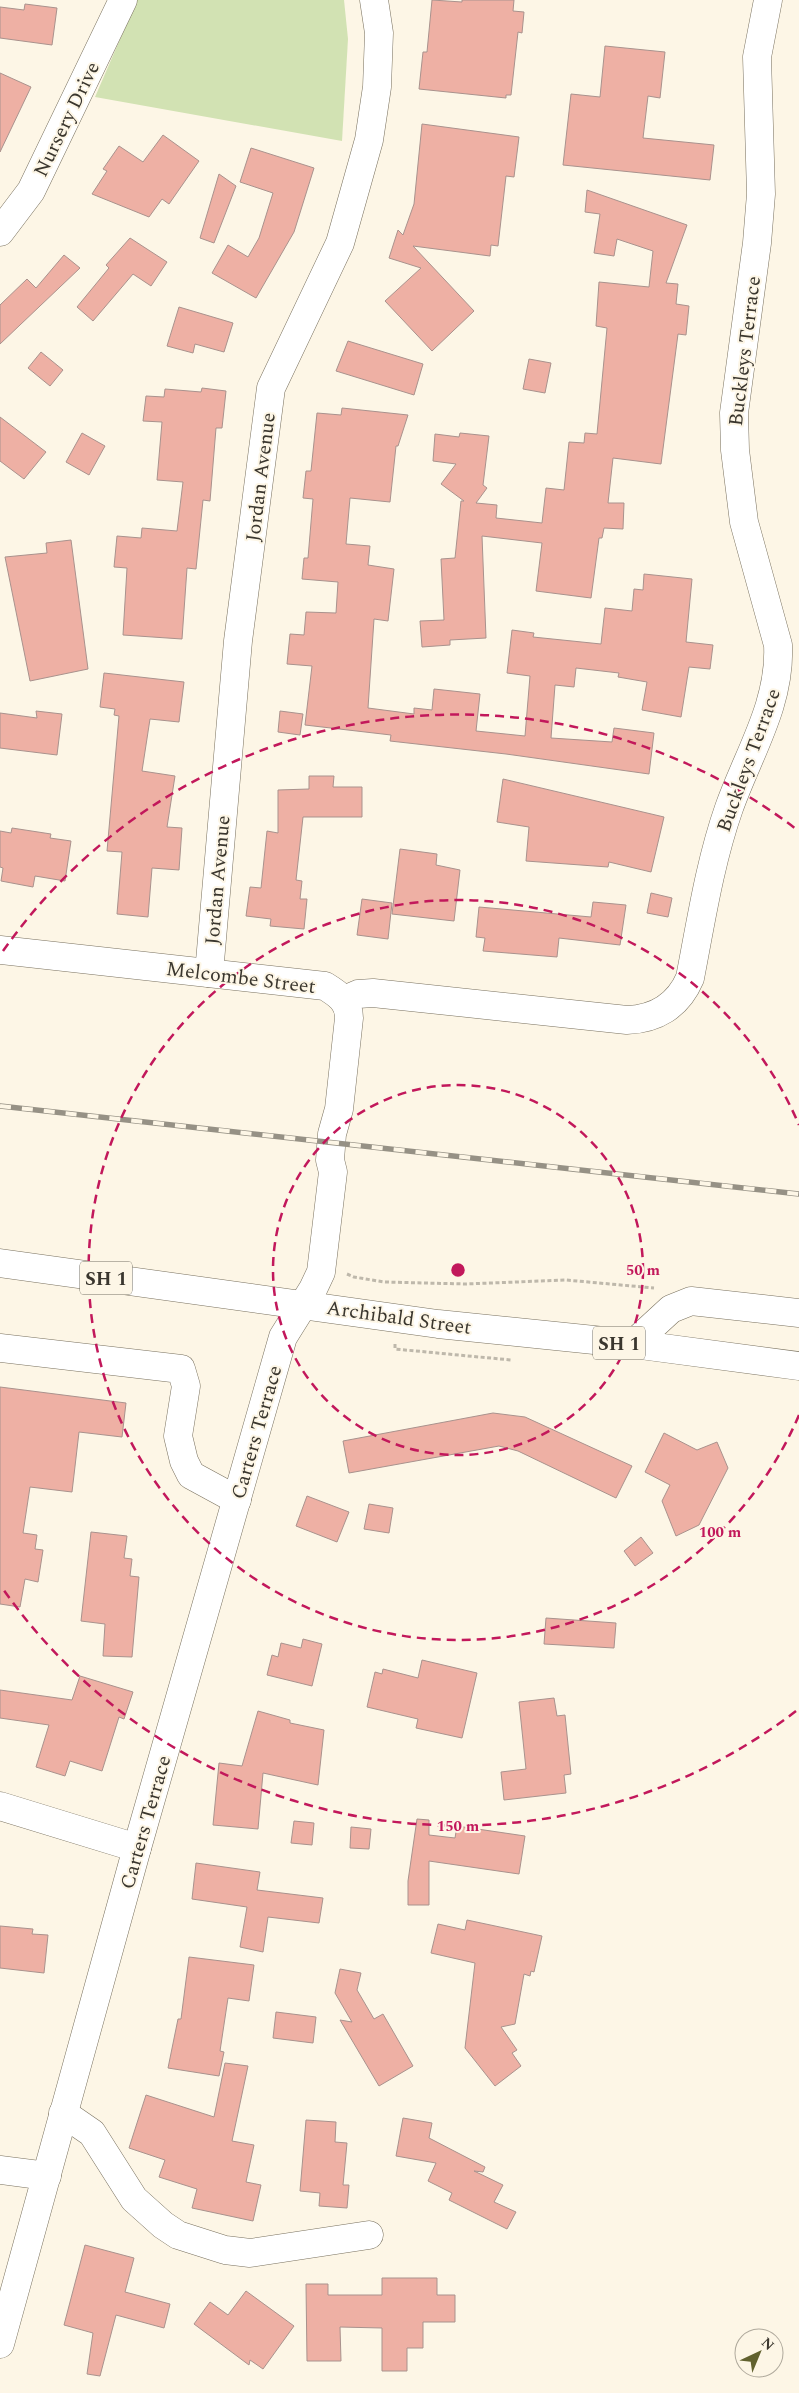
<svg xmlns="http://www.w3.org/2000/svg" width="799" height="2393" viewBox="0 0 799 2393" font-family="Spectral,serif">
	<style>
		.green { fill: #d2e2b3 }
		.building { fill: #eeb0a4; stroke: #a9928d }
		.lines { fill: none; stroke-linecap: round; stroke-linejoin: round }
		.minor-casing { stroke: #79715f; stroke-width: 29 }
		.highway-casing { stroke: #79715f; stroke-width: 29 }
		.path { stroke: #beb8ab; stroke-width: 3; stroke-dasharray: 4 2.5; stroke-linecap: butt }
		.minor { stroke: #fff; stroke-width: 28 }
		.highway { stroke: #fff; stroke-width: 28 }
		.rail-casing { stroke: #969185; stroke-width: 5.5 }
		.rail { stroke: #fdf6e6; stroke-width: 4; stroke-dasharray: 11; stroke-linecap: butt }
		.ring { fill: none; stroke: #c2185b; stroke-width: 2.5; stroke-dasharray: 9 6 }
		.labels { text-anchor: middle; stroke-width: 4; stroke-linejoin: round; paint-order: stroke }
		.shield { fill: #fdf6e6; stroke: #747065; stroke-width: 1 }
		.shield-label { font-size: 19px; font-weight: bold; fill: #3a362e }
		.street-label { font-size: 20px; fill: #3a362e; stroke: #fdf6e6 }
		.centre { fill: #c2185b; stroke: #fdf6e6; stroke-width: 2.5 }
		.ring-label { font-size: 15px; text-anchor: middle; font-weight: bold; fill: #c2185b; stroke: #fdf6e6; stroke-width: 4; stroke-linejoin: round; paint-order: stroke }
	</style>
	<rect width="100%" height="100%" fill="#fdf6e6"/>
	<polygon class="green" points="137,0 344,0 348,39 342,141 95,97"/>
	<g class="building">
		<polygon points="432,0 462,2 462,0 514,0 513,11 524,12 522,33 518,32 511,95 506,95 506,98 419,89 423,52 427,52"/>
		<polygon points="25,4 57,8 52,45 0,38 0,7 24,10"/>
		<polygon points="605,46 665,52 660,98 648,96 643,138 714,145 710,180 563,165 571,94 600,97"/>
		<polygon points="0,73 31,87 0,152"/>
		<polygon points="422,124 519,137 514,177 506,176 498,246 491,245 490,256 413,246 474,311 432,351 385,301 421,268 389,258 398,230 403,235 414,204"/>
		<polygon points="163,135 199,161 169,204 162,199 149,217 92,194 107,171 103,169 119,146 143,162"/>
		<polygon points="251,148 314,168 294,232 256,298 212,273 228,245 248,257 259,238 273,193 240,182"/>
		<polygon points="219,174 236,186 214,243 200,238"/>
		<polygon points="587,190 687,225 666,283 678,284 676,304 689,306 686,335 678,334 661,464 613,458 608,503 624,503 623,529 604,528 602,538 599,538 591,598 536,591 542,543 482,536 486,638 450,640 450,645 422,647 420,621 444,620 441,559 455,558 461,501 464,501 441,484 456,464 433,461 435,434 459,437 460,433 489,436 483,485 487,488 476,503 497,505 496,518 542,523 546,488 564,490 569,442 584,443 585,433 597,434 607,328 596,326 599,282 649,287 653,251 617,239 614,256 594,253 600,214 585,212"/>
		<polygon points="130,238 167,262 151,286 133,274 93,321 77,307 109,268 106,265"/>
		<polygon points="64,255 80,268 0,344 0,305 27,279 36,288"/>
		<polygon points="179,307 233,323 224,352 195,344 193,353 167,346"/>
		<polygon points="348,341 423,364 414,395 336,371"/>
		<polygon points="41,352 63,370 50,386 28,368"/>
		<polygon points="529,359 551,363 545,393 523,389"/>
		<polygon points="202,388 226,391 222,428 216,428 210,501 203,500 196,569 187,568 182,639 123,635 127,568 114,567 117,536 141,538 142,528 177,531 183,482 157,480 162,422 143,421 146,396 164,397 165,389 201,392"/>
		<polygon points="342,408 408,415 398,446 396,446 390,502 350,498 346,544 370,546 368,565 394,569 388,621 374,619 368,708 414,714 414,708 432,710 434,689 480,694 476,731 525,736 530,676 507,673 512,630 534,633 533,637 601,644 605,608 632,611 634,589 643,590 644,574 692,579 686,642 713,645 710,669 689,667 681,717 642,710 647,682 618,677 619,673 576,668 574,687 555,685 551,738 612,742 614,728 654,733 649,774 506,754 390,741 391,735 305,725 312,666 287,664 290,634 304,635 306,612 336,613 338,582 302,579 304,558 308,558 313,499 303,498 306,471 311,471 317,413 341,415"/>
		<polygon points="0,417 46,452 24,479 0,461"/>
		<polygon points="82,433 105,446 89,475 66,462"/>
		<polygon points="71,540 88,669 30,681 5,557 47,553 46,543"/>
		<polygon points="104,673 184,682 179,722 150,719 142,771 175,776 167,827 182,828 179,870 152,868 148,917 117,914 122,852 107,851 119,716 114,715 115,709 100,707"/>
		<polygon points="36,711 62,714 57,755 0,748 0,713 37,718"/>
		<polygon points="280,711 303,714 300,735 278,732"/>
		<polygon points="309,776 334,776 333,787 362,787 362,817 303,817 296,880 302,881 300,899 307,899 304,929 270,926 271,919 246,916 250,887 261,888 267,831 278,833 278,790 309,789"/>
		<polygon points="503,779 664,817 651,872 609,862 608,867 526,861 529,827 497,822"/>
		<polygon points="12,828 51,834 50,838 71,841 65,881 35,876 33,887 1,881 3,868 0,867 0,831 11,833"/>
		<polygon points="400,849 437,854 436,865 460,870 454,921 392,914"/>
		<polygon points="651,893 672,898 668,917 647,913"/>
		<polygon points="362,899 392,903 388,939 357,935"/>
		<polygon points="593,902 626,905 620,945 559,938 557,957 483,951 485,938 476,937 479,907 591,917"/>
		<polygon points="0,1387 126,1403 122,1437 79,1432 72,1492 30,1487 23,1533 37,1535 35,1549 43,1550 38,1582 25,1579 20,1607 0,1604"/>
		<polygon points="493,1413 525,1417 632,1466 616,1498 518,1451 499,1446 349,1473 343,1441"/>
		<polygon points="664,1433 697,1450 717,1442 728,1468 699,1525 676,1536 662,1501 670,1485 645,1472"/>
		<polygon points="307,1496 349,1512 337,1542 296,1526"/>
		<polygon points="369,1504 393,1508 389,1533 364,1529"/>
		<polygon points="91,1532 127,1536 124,1558 132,1559 130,1576 139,1577 132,1657 103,1656 105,1624 81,1621"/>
		<polygon points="641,1537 653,1553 635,1566 624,1551"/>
		<polygon points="546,1618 616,1623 614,1648 544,1644"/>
		<polygon points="303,1639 322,1644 312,1686 267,1675 272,1655 278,1657 281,1643 301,1648"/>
		<polygon points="422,1660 477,1673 462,1738 416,1728 418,1719 367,1707 375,1672 382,1674 383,1669 418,1678"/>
		<polygon points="80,1676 133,1692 124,1719 119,1717 102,1771 70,1761 65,1776 36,1767 49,1725 0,1718 0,1690 72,1700"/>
		<polygon points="554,1698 557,1716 565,1715 571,1774 564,1775 566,1793 504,1800 501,1772 526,1769 519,1702"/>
		<polygon points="258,1711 290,1720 290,1723 324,1730 318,1785 263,1773 258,1829 213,1825 219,1763 242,1766"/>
		<polygon points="417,1819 429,1820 429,1835 455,1838 457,1826 525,1836 519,1874 429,1861 429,1905 408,1905 408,1881"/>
		<polygon points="294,1821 314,1823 312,1845 291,1843"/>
		<polygon points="351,1827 371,1829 369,1849 350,1848"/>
		<polygon points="196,1863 260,1872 257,1890 323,1898 319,1923 268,1917 263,1952 240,1947 247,1907 192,1899"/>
		<polygon points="467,1920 542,1936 534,1972 531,1971 530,1976 524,1974 515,2024 501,2027 517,2050 512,2053 521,2066 495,2086 465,2048 475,1963 431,1953 438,1924 465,1930"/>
		<polygon points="0,1926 33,1929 32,1934 48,1935 44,1973 0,1968"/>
		<polygon points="189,1957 254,1965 249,2001 228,1998 220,2051 224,2052 219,2076 168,2068 178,2019 181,2019"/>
		<polygon points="340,1969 361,1973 357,1990 374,2019 383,2014 413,2066 379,2086 340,2020 352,2022 335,1993"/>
		<polygon points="276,2012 316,2017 313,2043 273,2038"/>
		<polygon points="225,2063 248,2066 232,2141 254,2145 246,2182 261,2185 253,2221 192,2208 197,2189 159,2177 165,2160 129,2148 146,2095 214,2117"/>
		<polygon points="403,2118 432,2123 429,2138 485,2167 483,2172 474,2171 503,2185 494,2202 516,2212 507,2229 449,2200 452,2193 428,2181 436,2163 396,2156"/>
		<polygon points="306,2120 336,2122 335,2142 347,2143 343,2185 349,2185 347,2208 319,2206 320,2193 300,2191"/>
		<polygon points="85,2245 134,2258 125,2292 170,2304 164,2328 116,2315 100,2376 87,2374 93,2333 64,2325"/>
		<polygon points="382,2278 437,2278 437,2295 455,2295 455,2322 423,2322 423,2348 407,2348 407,2371 382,2371 382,2328 340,2327 341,2361 307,2361 306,2284 328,2284 328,2295 382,2295"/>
		<polygon points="246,2291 294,2326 263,2369 250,2360 249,2365 194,2324 210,2302 228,2315"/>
	</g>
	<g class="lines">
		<defs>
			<g id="minor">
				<polyline points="0,232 31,191 123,0"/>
				<path d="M0,950L325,986C338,994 349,1001 349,1018L339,1109L332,1134L330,1160L333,1172L321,1272L313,1289L283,1337L137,1848L0,2344"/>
				<polyline points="209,973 238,641 271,388 340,243 369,140 377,87 379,33 374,0"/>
				<path d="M344,1000L358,994L373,993L627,1020C656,1019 678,1006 690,978C701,921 710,862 729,808C748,754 781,704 778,645L744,522L735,450L734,413L757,243L761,194L757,57L768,0"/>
				<polyline points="633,1344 671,1309 691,1301 799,1313"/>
				<polyline points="0,1348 181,1369 186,1386 178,1436 184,1461 191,1475 237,1500"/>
				<polyline points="0,1806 137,1848"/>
				<polyline points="63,2113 92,2133 134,2199 163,2225 178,2235 225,2250 250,2253 369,2235"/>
				<polyline points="0,2170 47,2176"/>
			</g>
			<polyline id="highway" points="0,1263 438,1324 633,1344 799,1366"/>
		</defs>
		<use href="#minor" class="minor-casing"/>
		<use href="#highway" class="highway-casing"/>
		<g class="path">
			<polyline points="347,1274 354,1277 384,1282 466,1284 566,1280 654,1288"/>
			<polyline points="395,1344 395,1349 511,1360"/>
		</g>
		<use href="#minor" class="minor"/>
		<use href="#highway" class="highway"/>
		<defs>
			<polyline id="rail" points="0,1106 799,1194"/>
		</defs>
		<use href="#rail" class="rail-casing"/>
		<use href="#rail" class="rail"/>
	</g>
	<g class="ring">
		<circle cx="458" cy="1270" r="185"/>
		<path d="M799 1415A370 370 0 1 1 799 1125"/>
		<path d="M796 1711A556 556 0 0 1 3 1589M3 951A556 556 0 0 1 796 829"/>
	</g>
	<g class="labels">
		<g class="shield">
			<rect x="80" y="1261.5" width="52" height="33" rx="4"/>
			<rect x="593" y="1326.5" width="52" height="33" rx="4"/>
		</g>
		<g class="shield-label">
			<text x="106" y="1285">SH 1</text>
			<text x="619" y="1350">SH 1</text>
		</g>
		<g class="street-label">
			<text transform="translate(66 119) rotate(-64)" y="7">Nursery Drive</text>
			<text transform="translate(744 351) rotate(-83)" y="7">Buckleys Terrace</text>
			<text transform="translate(260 477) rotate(-83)" y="7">Jordan Avenue</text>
			<text transform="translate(748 760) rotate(-70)" y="7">Buckleys Terrace</text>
			<text transform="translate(217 880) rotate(-85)" y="7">Jordan Avenue</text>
			<text transform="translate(241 977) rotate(7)" y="7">Melcombe Street</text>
			<text transform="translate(399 1317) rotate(8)" y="7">Archibald Street</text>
			<text transform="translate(256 1432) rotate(-74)" y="7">Carters Terrace</text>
			<text transform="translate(145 1822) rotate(-74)" y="7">Carters Terrace</text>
		</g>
	</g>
	<circle cx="458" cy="1270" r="8" class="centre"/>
	<g class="ring-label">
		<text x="643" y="1275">50 m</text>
		<text x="720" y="1537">100 m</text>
		<text x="458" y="1831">150 m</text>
	</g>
	<g transform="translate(759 2353) rotate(44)"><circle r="24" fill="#fdf6e6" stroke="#afa99c"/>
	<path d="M0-4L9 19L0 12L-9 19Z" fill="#61612e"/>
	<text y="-8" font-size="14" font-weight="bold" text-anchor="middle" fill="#3a362e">N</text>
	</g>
</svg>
